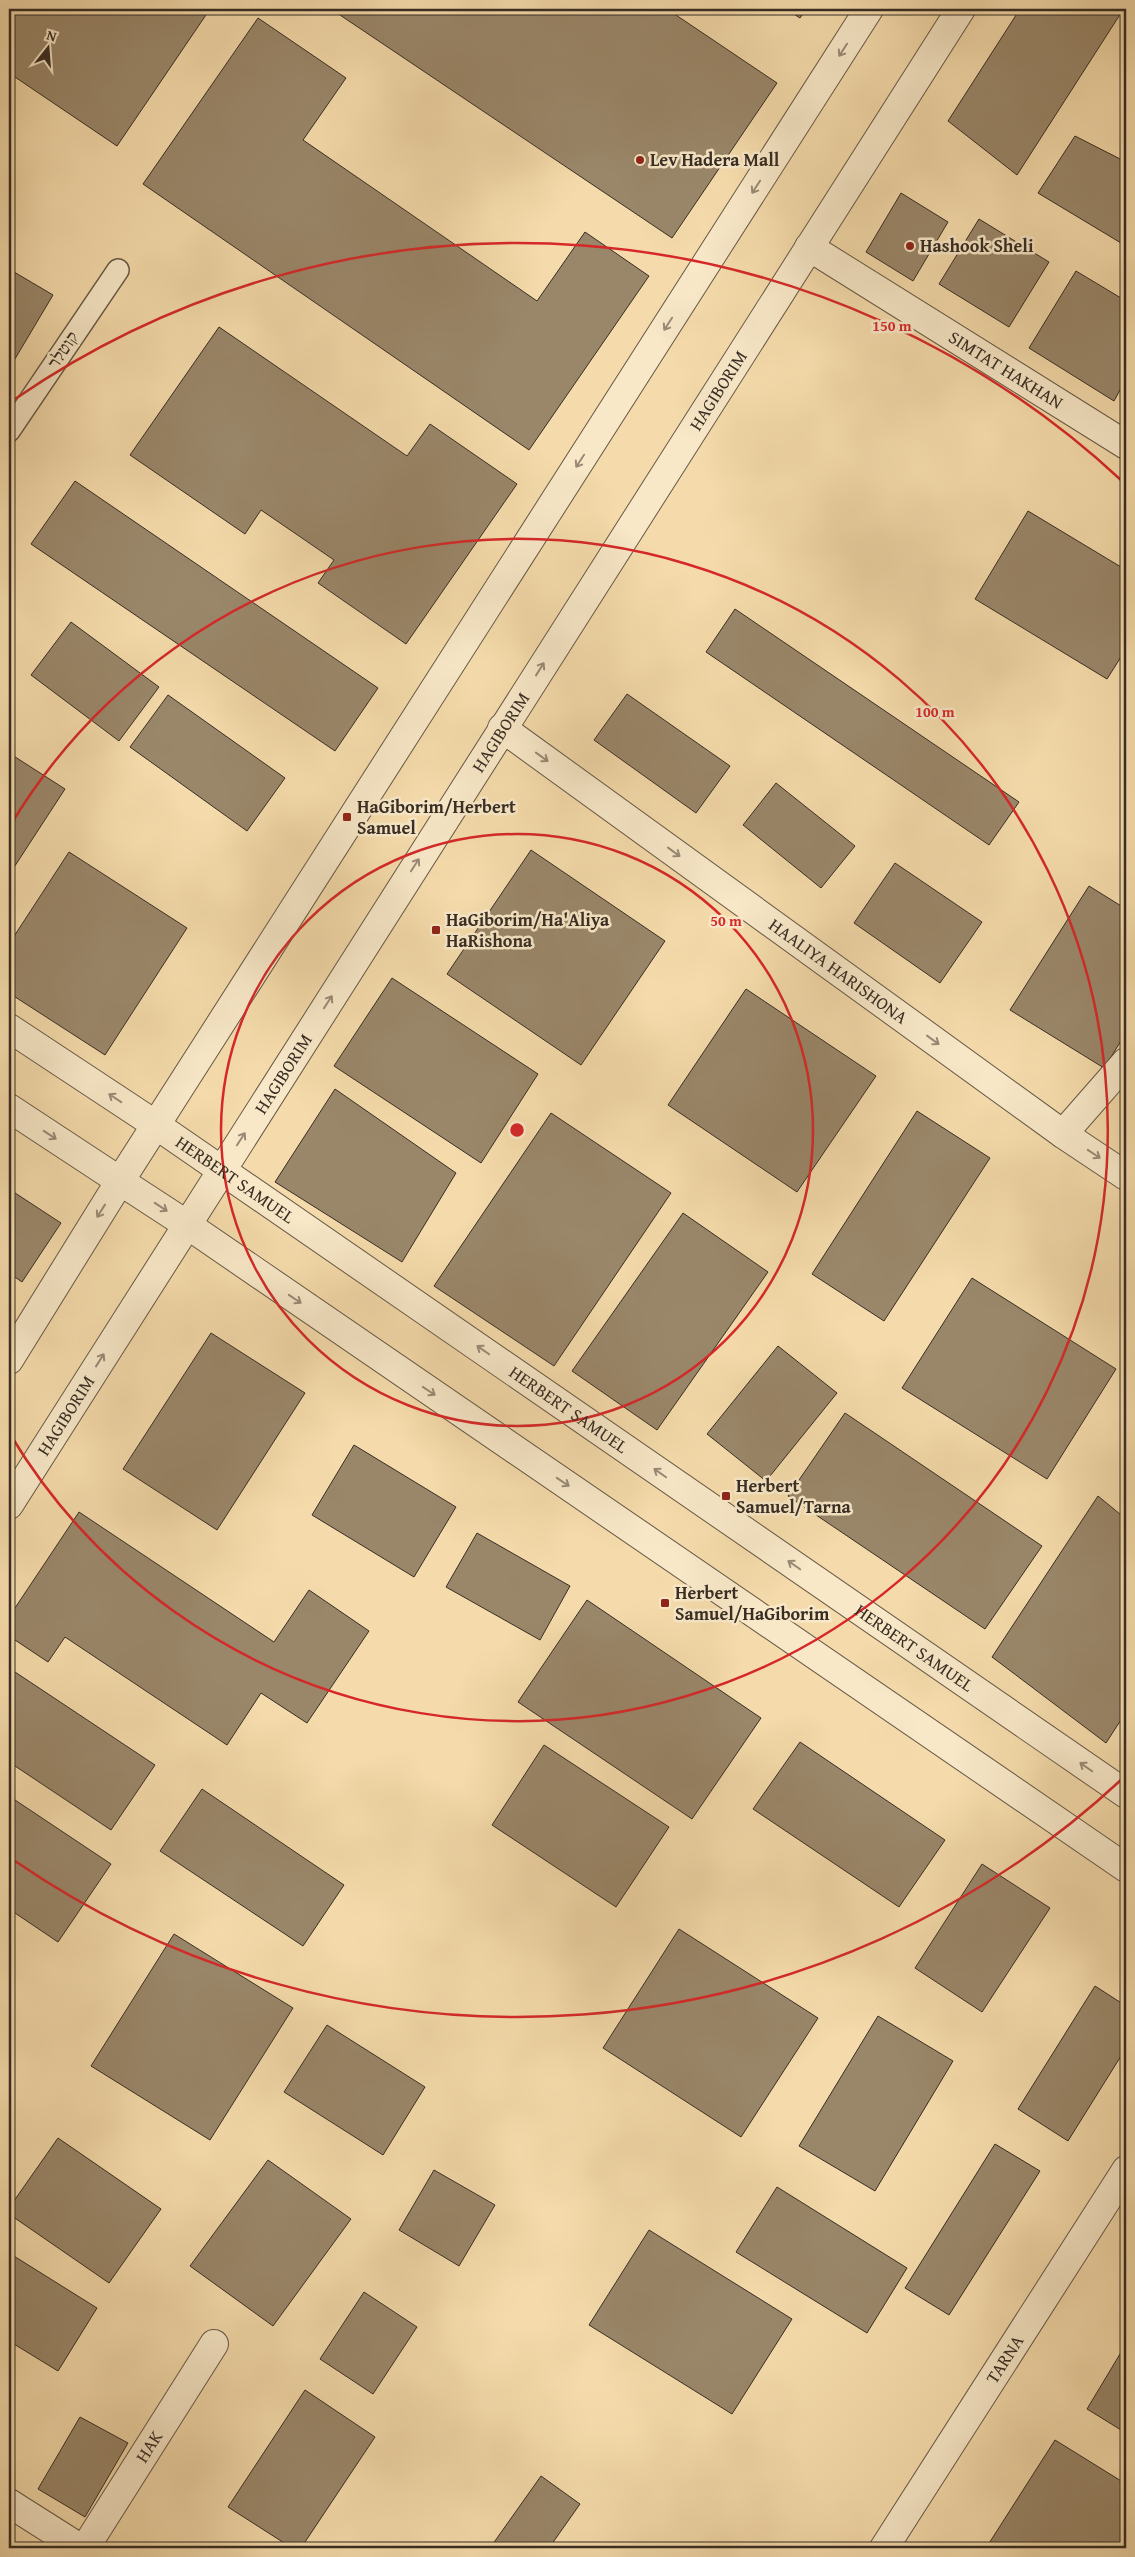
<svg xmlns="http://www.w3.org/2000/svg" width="1135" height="2557" viewBox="0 0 1135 2557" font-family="'Gentium Book Plus','Frank Ruhl Libre',serif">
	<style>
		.building { fill: #9a876a; stroke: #372d24 }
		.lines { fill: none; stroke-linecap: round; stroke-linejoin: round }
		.service-casing { stroke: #665846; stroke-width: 24 }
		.minor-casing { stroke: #665846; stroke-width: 30 }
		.tertiary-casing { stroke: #665846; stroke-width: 30 }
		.service { stroke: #f8e8c8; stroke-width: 21 }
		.minor { stroke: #f8e8c8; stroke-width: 28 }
		.tertiary { stroke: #f8e8c8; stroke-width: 28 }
		.oneway { stroke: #988a76 }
		.ring { fill: none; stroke: #d62828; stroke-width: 2.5 }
		.poi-dot { fill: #8f2418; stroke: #f8e8c8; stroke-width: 2 }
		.labels { text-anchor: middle; stroke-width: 5; stroke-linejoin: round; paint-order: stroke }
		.poi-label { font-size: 18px; font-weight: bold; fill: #372d24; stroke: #f8e8c8; text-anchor: start }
		.street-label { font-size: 18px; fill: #372d24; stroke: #f8e8c8 }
		.centre { fill: #d62828; stroke: #f8e8c8; stroke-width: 2.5 }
		.ring-label { font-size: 15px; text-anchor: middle; font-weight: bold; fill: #d62828; stroke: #f8e8c8; stroke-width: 5; stroke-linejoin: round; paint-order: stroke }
	</style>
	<rect width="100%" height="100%" fill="#f5dbab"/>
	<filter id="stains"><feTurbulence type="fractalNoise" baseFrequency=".004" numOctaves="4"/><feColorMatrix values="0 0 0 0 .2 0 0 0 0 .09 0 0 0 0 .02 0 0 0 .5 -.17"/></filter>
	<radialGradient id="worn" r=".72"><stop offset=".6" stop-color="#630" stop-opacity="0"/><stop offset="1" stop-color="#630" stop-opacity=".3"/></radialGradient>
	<g class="building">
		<polygon points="9,9 210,9 117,146 9,73"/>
		<polygon points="331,9 667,9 777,83 672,238"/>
		<polygon points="786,9 806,9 800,18"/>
		<polygon points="1020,9 1114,9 1121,13 1017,175 948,121"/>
		<polygon points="258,18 346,78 303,140 537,301 585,232 649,276 529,450 143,184"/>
		<polygon points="1075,136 1126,162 1126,246 1038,193"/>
		<polygon points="901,193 948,222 913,281 866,252"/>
		<polygon points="979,219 1049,262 1009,327 939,284"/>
		<polygon points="9,269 53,295 9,369"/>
		<polygon points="1076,271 1126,301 1126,379 1114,401 1029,348"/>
		<polygon points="219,327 407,456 430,424 517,484 406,644 318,583 334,560 261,510 245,534 130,455"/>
		<polygon points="75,481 378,688 335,751 31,544"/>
		<polygon points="1028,511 1126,570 1126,649 1107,679 975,599"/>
		<polygon points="735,609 1019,802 989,845 706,652"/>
		<polygon points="71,622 159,687 119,741 31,675"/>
		<polygon points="627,694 730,766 696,813 594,740"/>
		<polygon points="168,695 285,778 247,831 130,747"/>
		<polygon points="9,753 65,789 9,875"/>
		<polygon points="776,783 855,846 821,888 743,825"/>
		<polygon points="531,850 665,941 581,1065 447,974"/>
		<polygon points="69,852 187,928 105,1055 9,993 9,944"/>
		<polygon points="895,863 982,922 940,983 854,923"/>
		<polygon points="1089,886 1126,909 1126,1033 1104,1068 1010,1010"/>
		<polygon points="392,978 538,1074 481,1163 334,1066"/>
		<polygon points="746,989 876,1076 797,1192 668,1105"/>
		<polygon points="335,1089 456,1173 402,1262 275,1182"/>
		<polygon points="917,1111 990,1158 884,1321 812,1274"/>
		<polygon points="551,1113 671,1193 554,1366 434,1286"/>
		<polygon points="9,1189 61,1223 22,1282 9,1273"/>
		<polygon points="683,1213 768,1272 657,1430 572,1371"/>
		<polygon points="972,1278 1116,1369 1047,1479 902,1388"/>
		<polygon points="211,1333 305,1393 217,1530 123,1469"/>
		<polygon points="778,1346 837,1393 766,1481 707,1434"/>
		<polygon points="845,1413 1042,1546 985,1629 788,1496"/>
		<polygon points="354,1445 456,1507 414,1577 312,1515"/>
		<polygon points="1098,1496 1126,1519 1126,1712 1106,1743 992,1657"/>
		<polygon points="79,1512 274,1642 309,1590 369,1631 307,1723 261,1693 227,1745 65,1637 48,1662 9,1636 9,1617"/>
		<polygon points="477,1533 570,1586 540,1640 446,1587"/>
		<polygon points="587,1600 761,1718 692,1819 518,1702"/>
		<polygon points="9,1668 155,1765 111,1830 9,1762"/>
		<polygon points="800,1742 945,1840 899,1907 753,1809"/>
		<polygon points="544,1745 669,1827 616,1907 492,1825"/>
		<polygon points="202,1789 344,1885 303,1946 160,1851"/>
		<polygon points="9,1796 111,1864 58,1942 9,1909"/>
		<polygon points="982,1864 1050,1908 982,2012 915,1968"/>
		<polygon points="679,1929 818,2018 741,2137 603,2048"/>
		<polygon points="174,1934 293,2008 210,2140 91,2066"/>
		<polygon points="1095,1986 1126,2006 1126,2048 1068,2141 1018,2109"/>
		<polygon points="878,2016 953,2061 875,2191 799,2146"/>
		<polygon points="327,2025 425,2087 383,2155 284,2092"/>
		<polygon points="58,2138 161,2209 109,2283 9,2214 9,2208"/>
		<polygon points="995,2144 1040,2171 949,2315 905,2288"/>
		<polygon points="268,2160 351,2219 273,2326 190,2266"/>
		<polygon points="434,2170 495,2205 459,2266 399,2230"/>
		<polygon points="777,2187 907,2268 867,2333 736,2252"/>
		<polygon points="649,2230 792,2319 732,2414 589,2325"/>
		<polygon points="9,2253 97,2308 58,2371 9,2341"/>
		<polygon points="364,2292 417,2327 373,2394 320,2359"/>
		<polygon points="1126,2344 1126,2433 1087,2409"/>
		<polygon points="305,2390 375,2437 301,2548 292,2548 228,2507"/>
		<polygon points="80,2417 128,2443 85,2517 38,2489"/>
		<polygon points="1055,2440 1126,2484 1126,2548 986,2548"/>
		<polygon points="541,2476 580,2504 549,2548 490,2548"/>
	</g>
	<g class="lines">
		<defs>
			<polyline id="service" points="9,431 118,270"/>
			<g id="minor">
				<path id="s1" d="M809,247L1126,445"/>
				<path id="s2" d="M502,728L1063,1134L1126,1176"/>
				<polyline points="9,1028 156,1125"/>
				<polyline points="9,1108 120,1181"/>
				<polyline points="1063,1134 1126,1062"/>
				<polyline points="9,2503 80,2548"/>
				<path id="s3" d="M85,2548L214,2344"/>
				<path id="s4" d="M884,2548L1126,2170"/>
			</g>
			<g id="tertiary">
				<path id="s5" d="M156,1125L1126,1794"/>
				<polyline points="120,1181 186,1224 1126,1868"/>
				<polyline points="9,1360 120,1181 869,9"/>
				<path id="s6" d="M9,1505L961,9"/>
			</g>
		</defs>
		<use href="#service" class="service-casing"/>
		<use href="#minor" class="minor-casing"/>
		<use href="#tertiary" class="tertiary-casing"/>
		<use href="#service" class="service"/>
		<use href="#minor" class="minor"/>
		<use href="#tertiary" class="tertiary"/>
	</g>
	<defs><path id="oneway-shaft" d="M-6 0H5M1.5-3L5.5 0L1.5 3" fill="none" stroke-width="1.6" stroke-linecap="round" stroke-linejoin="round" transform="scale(1.25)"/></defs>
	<g class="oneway">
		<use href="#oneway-shaft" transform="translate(843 50) rotate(123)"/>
		<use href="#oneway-shaft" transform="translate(756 187) rotate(123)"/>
		<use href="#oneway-shaft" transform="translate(668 324) rotate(123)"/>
		<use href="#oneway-shaft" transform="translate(580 461) rotate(123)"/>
		<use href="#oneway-shaft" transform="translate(540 669) rotate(-58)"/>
		<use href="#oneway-shaft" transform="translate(542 757) rotate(36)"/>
		<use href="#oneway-shaft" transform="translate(674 852) rotate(36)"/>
		<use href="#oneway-shaft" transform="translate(415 865) rotate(-57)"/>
		<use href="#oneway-shaft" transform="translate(328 1002) rotate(-57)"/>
		<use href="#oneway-shaft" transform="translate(933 1040) rotate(36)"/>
		<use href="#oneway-shaft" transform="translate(115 1098) rotate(-146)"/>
		<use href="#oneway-shaft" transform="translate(50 1135) rotate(33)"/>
		<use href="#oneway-shaft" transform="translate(241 1139) rotate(-57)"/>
		<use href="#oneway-shaft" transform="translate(1094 1154) rotate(34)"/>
		<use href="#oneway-shaft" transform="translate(161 1207) rotate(33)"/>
		<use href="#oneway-shaft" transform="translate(101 1211) rotate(122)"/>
		<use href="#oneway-shaft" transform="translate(295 1299) rotate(34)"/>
		<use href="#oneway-shaft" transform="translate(483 1350) rotate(-145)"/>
		<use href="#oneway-shaft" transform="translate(100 1360) rotate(-58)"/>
		<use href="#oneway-shaft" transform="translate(429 1391) rotate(34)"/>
		<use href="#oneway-shaft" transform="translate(660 1473) rotate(-145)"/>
		<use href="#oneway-shaft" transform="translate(563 1482) rotate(34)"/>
		<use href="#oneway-shaft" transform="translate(794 1565) rotate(-145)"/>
		<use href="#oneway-shaft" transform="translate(1086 1767) rotate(-145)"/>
	</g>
	<g class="ring">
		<circle cx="517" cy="1130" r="296"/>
		<path d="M10 826A591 591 0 1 1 10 1434"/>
		<path d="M1122 1779A887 887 0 0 1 15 1861M15 399A887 887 0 0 1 1122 481"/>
	</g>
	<g class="poi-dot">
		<circle cx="640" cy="160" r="5"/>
		<circle cx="910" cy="246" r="5"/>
		<rect x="342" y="812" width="10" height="10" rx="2.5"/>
		<rect x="431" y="925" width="10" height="10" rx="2.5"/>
		<rect x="721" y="1491" width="10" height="10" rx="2.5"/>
		<rect x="660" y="1598" width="10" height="10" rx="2.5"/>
	</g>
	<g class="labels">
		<g class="poi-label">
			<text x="650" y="166">Lev Hadera Mall</text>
			<text x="920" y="252">Hashook Sheli</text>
			<text x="357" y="813">HaGiborim/Herbert<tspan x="357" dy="21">Samuel</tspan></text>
			<text x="446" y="926">HaGiborim/Ha'Aliya<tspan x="446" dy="21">HaRishona</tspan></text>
			<text x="736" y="1492">Herbert<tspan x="736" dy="21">Samuel/Tarna</tspan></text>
			<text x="675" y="1599">Herbert<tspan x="675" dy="21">Samuel/HaGiborim</tspan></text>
		</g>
		<g class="street-label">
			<text transform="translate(63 350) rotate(-56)" y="6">קוטלר</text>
			<text dy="6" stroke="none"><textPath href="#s1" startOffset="232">SIMTAT HAKHAN</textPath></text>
			<text dy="6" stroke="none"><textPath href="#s6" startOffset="1321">HAGIBORIM</textPath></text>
			<text dy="6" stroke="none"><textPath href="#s6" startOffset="916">HAGIBORIM</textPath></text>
			<text dy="6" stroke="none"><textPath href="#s2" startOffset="415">HAALIYA HARISHONA</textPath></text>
			<text dy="6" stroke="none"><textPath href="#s6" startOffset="511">HAGIBORIM</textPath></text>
			<text dy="6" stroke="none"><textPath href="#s5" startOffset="96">HERBERT SAMUEL</textPath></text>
			<text dy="6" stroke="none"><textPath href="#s5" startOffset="501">HERBERT SAMUEL</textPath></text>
			<text dy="6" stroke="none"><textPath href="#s6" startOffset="106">HAGIBORIM</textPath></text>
			<text dy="6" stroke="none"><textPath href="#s5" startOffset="921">HERBERT SAMUEL</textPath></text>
			<text dy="6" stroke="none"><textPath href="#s4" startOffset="224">TARNA</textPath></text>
			<text dy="6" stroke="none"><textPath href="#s3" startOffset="120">HAK</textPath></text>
		</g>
	</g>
	<circle cx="517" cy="1130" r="8" class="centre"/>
	<g class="ring-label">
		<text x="892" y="331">150 m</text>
		<text x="935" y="717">100 m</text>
		<text x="726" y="926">50 m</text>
	</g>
	<rect width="1135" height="2557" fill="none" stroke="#f5dbab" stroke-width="30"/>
	<rect x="10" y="10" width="1115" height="2537" fill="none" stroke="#372d24" stroke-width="2.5"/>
	<rect x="15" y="15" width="1105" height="2527" fill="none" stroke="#372d24"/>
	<g transform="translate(48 48) rotate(17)" stroke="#f8e8c8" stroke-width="4" paint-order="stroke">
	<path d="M0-4L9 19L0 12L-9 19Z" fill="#372d24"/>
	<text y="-8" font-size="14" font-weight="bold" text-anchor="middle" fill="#372d24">N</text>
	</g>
	<rect width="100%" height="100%" filter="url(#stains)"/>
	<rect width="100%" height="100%" fill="url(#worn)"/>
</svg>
